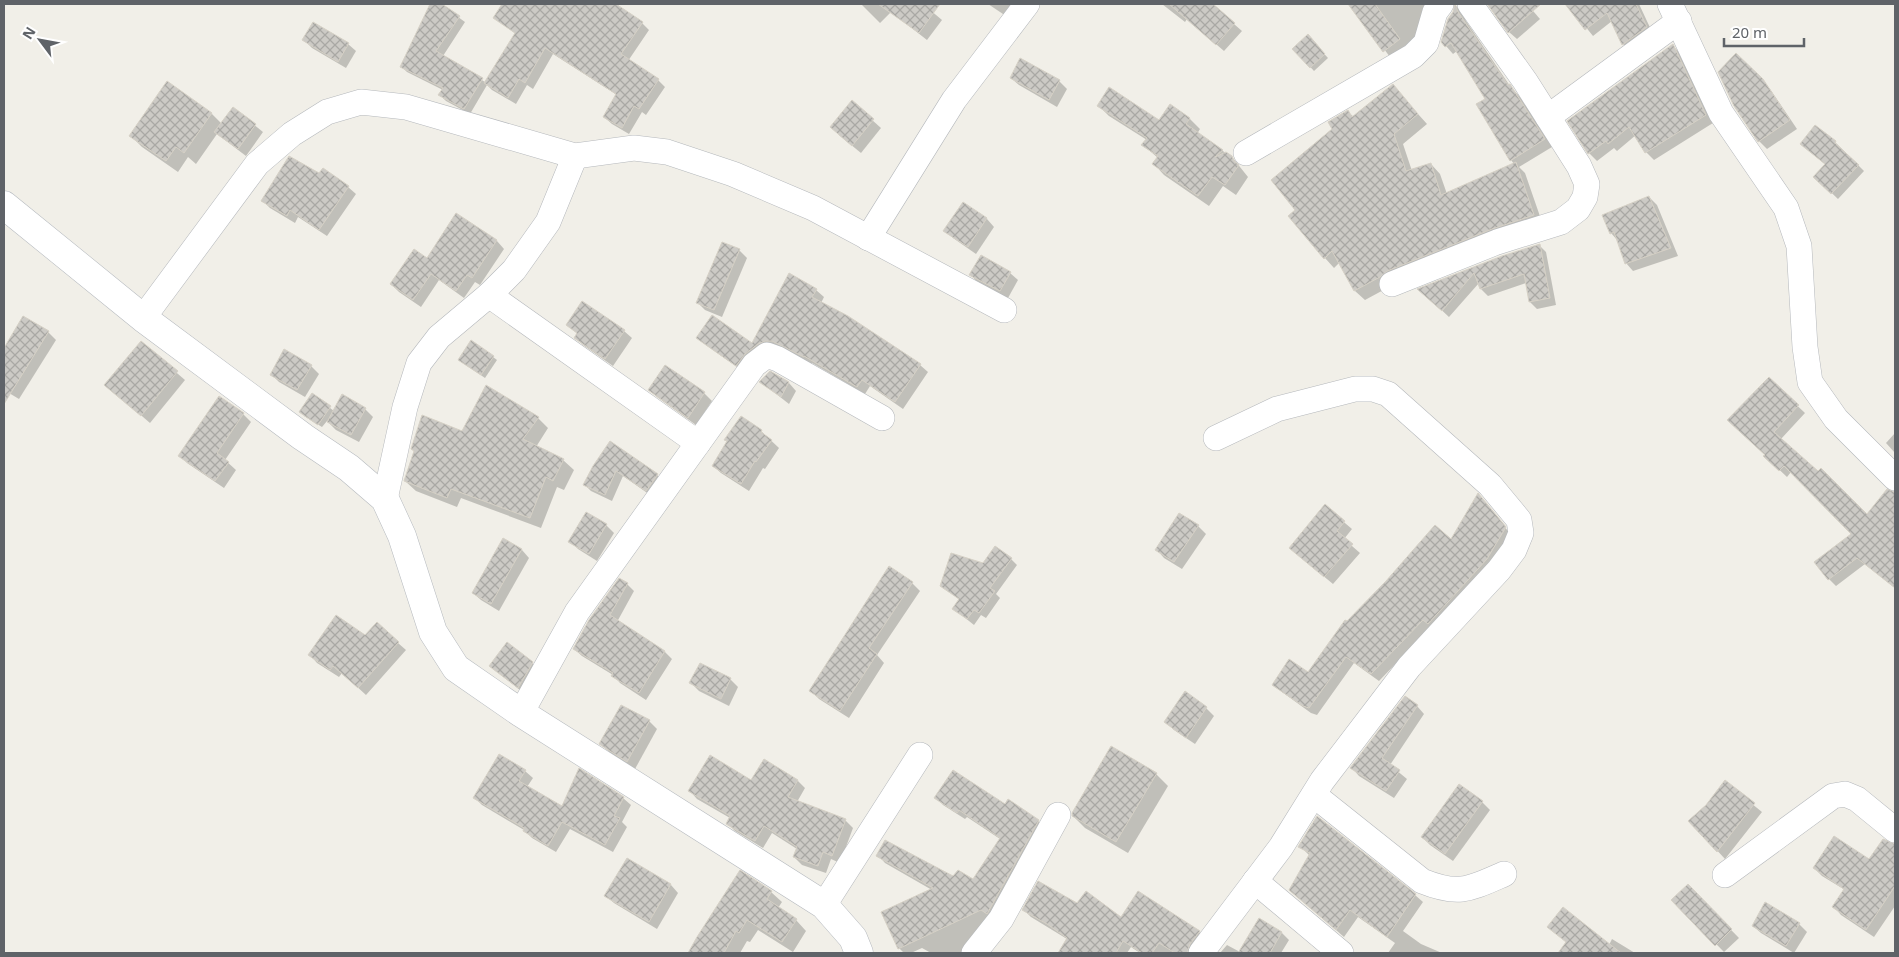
<svg xmlns="http://www.w3.org/2000/svg" width="1899" height="957" viewBox="0 0 1899 957" font-family="'Noto Sans',sans-serif">
	<style>
		.shadow { fill: #0003 }
		.building { fill: url(#building-cross-hatch); stroke: #d6d1c6 }
		.lines { fill: none; stroke-linecap: round; stroke-linejoin: round }
		.street-casing { stroke: #b5b8bc; stroke-width: 26 }
		.secondary-casing { stroke: #b6babf; stroke-width: 29 }
		.street { stroke: #fff; stroke-width: 25 }
		.secondary { stroke: #fff; stroke-width: 28 }
	</style>
	<defs>
		<pattern id="building-cross-hatch" width="8" height="8" patternUnits="userSpaceOnUse" patternTransform="scale(1.25)"><rect width="8" height="8" fill="#cccac5"/><path d="M0 0l8 8M0 8l8-8" fill="none" stroke="#a9a8a4"/></pattern>
	</defs>
	<rect width="100%" height="100%" fill="#f1efe8"/>
	<g class="shadow">
		<polygon points="431,4 440,4 465,22 443,56 485,82 516,34 494,17 504,4 567,4 591,21 603,4 614,4 642,23 649,30 628,61 658,80 665,87 646,115 642,112 629,134 612,124 604,117 617,95 553,54 533,89 527,85 516,104 492,90 487,85 470,114 446,101 440,95 443,90 407,72 401,66"/>
		<polygon points="861,4 923,4 942,20 927,40 891,12 880,23"/>
		<polygon points="988,4 1015,4 1006,16"/>
		<polygon points="1162,4 1211,4 1242,31 1224,51 1187,19 1185,22"/>
		<polygon points="1350,4 1424,4 1427,13 1421,34 1390,57"/>
		<polygon points="1491,4 1527,4 1540,19 1517,39 1509,32 1490,5"/>
		<polygon points="1579,4 1639,4 1653,34 1630,51 1623,44 1612,21 1593,36 1572,10"/>
		<polygon points="1456,6 1463,13 1466,21 1510,86 1521,98 1552,147 1519,167 1525,173 1543,225 1389,287 1365,300 1355,291 1340,262 1334,268 1325,258 1297,210 1334,130 1348,112 1354,117 1393,86 1427,124 1403,144 1412,171 1431,164 1440,174 1447,194 1514,164 1511,160 1487,99 1457,51 1453,54 1446,46"/>
		<polygon points="1308,36 1328,58 1314,71 1294,49"/>
		<polygon points="304,40 348,44 356,51 346,68 312,48"/>
		<polygon points="1672,45 1680,53 1713,123 1654,160 1646,152 1636,135 1617,151 1614,148 1597,161 1589,153 1569,121"/>
		<polygon points="1736,55 1770,89 1797,129 1767,149 1759,141 1735,105"/>
		<polygon points="1011,78 1059,81 1067,89 1057,107 1019,85"/>
		<polygon points="852,102 881,128 861,153 839,135"/>
		<polygon points="1099,106 1160,121 1170,106 1190,119 1200,129 1197,134 1232,157 1248,177 1236,195 1223,186 1209,206 1164,175 1154,164 1158,158 1143,145 1147,140 1109,116"/>
		<polygon points="233,108 263,132 246,156 217,134 196,164 188,157 178,172 142,147 130,135 212,114 222,124"/>
		<polygon points="1816,126 1835,142 1864,171 1838,199 1815,177 1826,165 1801,144"/>
		<polygon points="320,175 348,187 356,194 327,236 298,217 295,223 270,208 263,201"/>
		<polygon points="1649,197 1657,205 1678,256 1633,271 1626,263 1618,241 1611,233"/>
		<polygon points="963,203 987,219 994,227 976,254 953,238 945,230"/>
		<polygon points="457,215 497,241 504,249 480,285 475,282 464,298 439,280 421,307 399,292 391,284 428,260"/>
		<polygon points="1539,245 1546,252 1556,305 1537,309 1530,302 1526,283 1488,296 1481,289 1479,283 1449,317 1420,290"/>
		<polygon points="739,250 747,258 722,317 705,310 697,302"/>
		<polygon points="1010,273 1018,280 1008,298 978,283 971,275"/>
		<polygon points="816,290 824,297 821,303 920,365 928,372 903,409 870,386 865,394 812,363 812,364 781,349 744,372 706,345 698,338 753,345"/>
		<polygon points="24,318 48,332 56,340 19,399 4,390 4,351"/>
		<polygon points="567,325 624,331 632,338 613,366 583,345 576,337 578,334"/>
		<polygon points="141,342 185,380 150,423 106,385"/>
		<polygon points="493,357 497,360 485,378 463,363"/>
		<polygon points="311,366 319,374 305,397 279,382 272,375"/>
		<polygon points="665,367 704,393 712,401 696,425 657,397 650,390"/>
		<polygon points="770,373 789,383 796,391 789,404 761,382"/>
		<polygon points="1769,379 1805,413 1781,439 1867,516 1887,491 1895,497 1895,588 1865,564 1836,586 1829,579 1853,534 1791,472 1787,477 1772,463 1766,455"/>
		<polygon points="313,395 334,411 365,409 373,417 359,442 336,430 327,421 322,427 304,416"/>
		<polygon points="243,414 251,422 225,460 236,470 224,488 187,463 180,455"/>
		<polygon points="538,418 548,428 536,447 563,460 574,470 564,490 557,487 541,528 461,498 457,507 416,491 405,481 415,452 412,449 462,432"/>
		<polygon points="761,431 779,448 765,469 763,468 749,491 721,473 713,466"/>
		<polygon points="1895,433 1895,453 1886,443"/>
		<polygon points="594,467 657,475 663,481 653,497 623,476 612,501 591,491 585,485"/>
		<polygon points="1485,503 1512,536 1494,566 1432,626 1379,681 1354,663 1317,715 1311,713 1282,692 1274,685 1309,674 1347,623 1386,582 1451,541"/>
		<polygon points="1325,506 1352,529 1344,539 1360,553 1333,584 1298,555"/>
		<polygon points="606,525 614,533 597,561 578,549 570,541"/>
		<polygon points="1198,526 1206,534 1182,569 1164,558 1157,550"/>
		<polygon points="504,540 522,550 529,558 499,611 481,600 473,593"/>
		<polygon points="1011,559 1017,565 996,594 1000,598 986,618 981,615 974,625 954,609 960,600 942,586 984,565"/>
		<polygon points="889,568 912,583 920,591 877,655 884,663 849,718 819,699 811,691"/>
		<polygon points="627,584 634,591 617,622 665,652 672,659 646,700 620,683 613,675 582,656 574,649"/>
		<polygon points="365,637 398,643 406,650 366,695 342,673 339,677 317,663 310,655"/>
		<polygon points="532,663 540,670 526,695 490,666"/>
		<polygon points="730,679 738,687 729,706 699,691 691,683"/>
		<polygon points="621,706 649,721 657,729 635,769 609,752 601,744"/>
		<polygon points="1417,706 1424,714 1390,765 1407,779 1394,798 1359,776 1352,768"/>
		<polygon points="1206,708 1214,716 1195,744 1174,730 1166,722"/>
		<polygon points="525,771 533,778 527,787 562,808 623,798 631,805 622,822 627,827 613,852 570,829 556,852 532,838 524,830 482,805 475,798"/>
		<polygon points="1156,774 1168,786 1128,853 1085,828 1073,816"/>
		<polygon points="798,781 805,788 797,802 845,820 853,828 840,863 831,859 826,873 802,865 794,857 797,849 772,833 763,848 735,831 727,823 730,818 697,799 690,791 752,782"/>
		<polygon points="1725,782 1762,812 1725,859 1690,821 1706,806"/>
		<polygon points="936,797 1005,806 1038,821 1046,828 969,953 931,953 922,948 911,953 904,953 899,948 932,890 885,863 878,855 954,878 974,881 1000,839 967,817 965,819 943,805"/>
		<polygon points="1482,802 1490,810 1453,861 1430,845 1422,837"/>
		<polygon points="1883,840 1895,848 1895,906 1874,937 1841,915 1834,907 1845,890 1822,876 1814,868 1870,860"/>
		<polygon points="1300,846 1415,895 1423,902 1403,931 1421,944 1442,953 1388,953 1395,943 1358,917 1344,937 1290,890 1310,856"/>
		<polygon points="627,860 671,885 678,893 657,929 614,903 606,896"/>
		<polygon points="1688,886 1739,938 1724,952 1673,900"/>
		<polygon points="771,892 782,902 778,908 796,920 806,931 793,952 758,930 750,942 747,941 740,953 692,953 691,952"/>
		<polygon points="1078,905 1121,919 1199,932 1206,939 1196,953 1140,953 1131,947 1127,953 1059,953 1067,939 1031,917 1024,910"/>
		<polygon points="1260,920 1282,933 1289,940 1281,953 1220,953 1227,945 1240,952"/>
		<polygon points="1799,924 1807,932 1794,953 1761,933 1753,926"/>
		<polygon points="1612,939 1635,953 1560,953 1567,942 1609,945"/>
	</g>
	<g class="building">
		<polygon points="430,4 442,4 460,16 436,51 483,78 464,109 438,95 443,88 400,67"/>
		<polygon points="502,4 616,4 643,22 621,54 659,79 639,109 634,106 622,128 603,117 616,94 545,48 525,83 519,79 508,98 484,83 515,33 493,18"/>
		<polygon points="878,4 940,4 919,33"/>
		<polygon points="1169,4 1213,4 1235,23 1216,45"/>
		<polygon points="1348,4 1375,4 1400,39 1383,52"/>
		<polygon points="1455,4 1458,12 1508,85 1510,84 1513,89 1545,139 1510,161 1476,104 1485,99 1451,43 1445,47 1441,42 1448,19 1453,12"/>
		<polygon points="1489,4 1541,4 1508,33 1488,5"/>
		<polygon points="1565,4 1636,4 1647,27 1622,45 1607,13 1585,30"/>
		<polygon points="313,22 349,43 338,62 302,40"/>
		<polygon points="1308,34 1325,54 1310,68 1292,49"/>
		<polygon points="1673,44 1706,115 1645,153 1629,127 1608,144 1606,141 1588,154 1567,121"/>
		<polygon points="1736,53 1763,79 1790,120 1758,142 1734,106 1718,72"/>
		<polygon points="1020,58 1060,80 1049,100 1010,78"/>
		<polygon points="167,81 212,113 184,153 176,147 166,161 129,136"/>
		<polygon points="1393,84 1418,114 1394,134 1406,171 1431,163 1441,195 1516,162 1534,215 1492,229 1387,271 1380,277 1354,291 1332,251 1324,259 1288,216 1295,210 1271,180 1332,129 1328,122 1348,110 1352,117"/>
		<polygon points="1109,87 1159,120 1170,104 1190,118 1186,124 1223,150 1215,157 1226,152 1232,156 1234,161 1239,165 1225,185 1212,177 1198,196 1152,164 1158,156 1141,145 1147,138 1097,106"/>
		<polygon points="852,100 874,119 852,146 830,127"/>
		<polygon points="233,107 256,124 238,149 214,132"/>
		<polygon points="1815,125 1836,141 1835,143 1859,165 1831,194 1813,177 1825,164 1800,144"/>
		<polygon points="289,156 319,173 323,168 349,186 319,230 290,210 287,216 261,201"/>
		<polygon points="1649,196 1671,248 1625,264 1614,232 1610,234 1602,215"/>
		<polygon points="963,202 987,218 968,247 943,231"/>
		<polygon points="456,213 497,240 472,278 467,275 456,291 431,274 413,300 390,284 414,249 427,258"/>
		<polygon points="722,242 740,249 714,310 696,303"/>
		<polygon points="1540,244 1550,298 1529,302 1524,274 1480,289 1474,273 1442,311 1417,289 1502,256"/>
		<polygon points="981,255 1011,272 1000,291 969,275"/>
		<polygon points="789,273 817,289 812,297 848,316 921,364 895,402 862,380 857,387 804,356 804,357 772,341 765,341 758,344 745,354 736,366 696,338 712,315 752,343"/>
		<polygon points="582,301 625,330 605,359 574,338 577,333 566,325"/>
		<polygon points="23,316 49,331 4,404 4,348"/>
		<polygon points="471,340 494,356 481,375 458,360"/>
		<polygon points="141,341 178,371 141,416 104,385"/>
		<polygon points="284,349 312,365 297,390 270,375"/>
		<polygon points="665,365 705,392 688,418 648,390"/>
		<polygon points="770,371 789,382 781,397 759,382"/>
		<polygon points="1769,377 1799,405 1774,432 1818,471 1821,468 1867,514 1887,489 1895,492 1895,588 1857,558 1828,580 1814,562 1851,534 1784,466 1779,471 1763,456 1765,455 1727,420"/>
		<polygon points="486,385 539,417 523,439 564,459 553,481 546,477 530,518 451,489 447,498 404,481 414,451 411,449 422,415 462,431"/>
		<polygon points="312,393 331,406 318,425 299,412"/>
		<polygon points="342,394 366,408 351,435 327,422"/>
		<polygon points="219,396 244,413 217,453 229,462 215,481 178,456"/>
		<polygon points="741,416 762,430 761,432 772,440 756,462 755,461 741,484 712,466 727,441 724,440"/>
		<polygon points="610,441 658,474 646,491 616,471 605,495 583,485 593,466"/>
		<polygon points="1478,493 1506,527 1487,559 1428,624 1423,620 1371,674 1346,657 1309,708 1303,706 1272,685 1289,659 1308,672 1345,620 1347,621 1386,581 1435,525 1451,539"/>
		<polygon points="1325,504 1345,521 1337,531 1353,544 1324,577 1289,548"/>
		<polygon points="586,512 607,524 589,554 568,542"/>
		<polygon points="1179,513 1199,525 1174,562 1155,550"/>
		<polygon points="503,538 522,549 491,604 472,593"/>
		<polygon points="995,546 1012,558 990,588 995,591 979,613 974,610 967,619 952,609 959,599 940,586 951,553 983,563"/>
		<polygon points="889,566 913,582 869,648 877,654 840,711 809,691"/>
		<polygon points="619,578 628,583 610,615 665,651 639,693 611,676 613,673 573,649 589,620"/>
		<polygon points="336,615 365,635 377,622 399,642 358,688 333,666 330,670 308,655"/>
		<polygon points="507,642 533,662 518,688 489,666"/>
		<polygon points="700,663 731,678 721,699 689,683"/>
		<polygon points="1185,691 1207,707 1186,738 1164,722"/>
		<polygon points="1405,696 1418,705 1382,758 1400,770 1386,791 1350,768"/>
		<polygon points="621,705 650,720 627,762 599,744"/>
		<polygon points="1111,746 1157,773 1116,842 1072,816 1072,813"/>
		<polygon points="499,754 526,770 519,781 562,806 579,768 624,797 614,816 620,818 605,845 562,822 548,846 523,831 524,828 473,798"/>
		<polygon points="710,755 751,780 764,759 798,780 788,797 846,819 832,856 823,852 818,866 793,857 797,847 764,826 755,841 726,824 730,816 688,791"/>
		<polygon points="953,770 1005,804 1008,799 1039,820 987,914 981,910 898,949 881,912 933,888 876,856 885,840 953,876 958,870 973,879 1000,838 959,810 957,813 934,798"/>
		<polygon points="1725,780 1755,803 1717,852 1688,821 1706,805"/>
		<polygon points="1459,784 1483,801 1445,854 1421,837"/>
		<polygon points="1317,816 1416,894 1387,937 1350,910 1336,930 1289,890 1310,853 1298,847"/>
		<polygon points="1834,836 1869,859 1883,839 1895,844 1895,886 1866,930 1832,907 1844,889 1813,868"/>
		<polygon points="627,858 671,884 649,922 604,896"/>
		<polygon points="740,870 772,891 767,899 797,919 782,942 747,920 739,933 736,931 724,953 688,953 697,937"/>
		<polygon points="1038,881 1077,903 1086,891 1121,917 1138,891 1200,931 1190,944 1187,953 1175,953 1159,943 1152,953 1142,953 1123,941 1116,953 1058,953 1067,938 1047,924 1022,910"/>
		<polygon points="1688,884 1732,929 1715,946 1671,900"/>
		<polygon points="1765,902 1800,923 1786,946 1752,926"/>
		<polygon points="1563,907 1621,953 1558,953 1566,942 1547,927"/>
		<polygon points="1259,918 1282,932 1270,953 1238,953"/>
	</g>
	<g class="lines">
		<defs>
			<g id="street">
				<polyline points="1670,4 1721,113 1786,208 1799,246 1805,347 1810,382 1836,419 1895,478"/>
				<polyline points="1548,117 1679,21"/>
				<polyline points="1246,153 1413,56 1426,43 1435,12 1441,4"/>
				<polyline points="868,238 954,100 1027,4"/>
				<polyline points="1392,284 1497,242 1561,222 1578,209 1585,197 1587,184 1579,166 1525,81 1470,4"/>
				<polyline points="489,295 698,443"/>
				<polyline points="143,318 257,164 292,134 327,112 361,102 406,107 575,156 634,148 667,152 733,174 813,208 1004,310"/>
				<polyline points="385,499 405,407 419,363 439,337 489,295 514,270 548,222 575,156"/>
				<polyline points="521,713 577,612 754,365 767,355 778,359 882,418"/>
				<path d="M1314,795L1422,881C1459,896 1470,889 1504,874"/>
				<polyline points="1725,875 1833,796 1845,794 1857,799 1895,830"/>
				<polyline points="1255,881 1341,953"/>
				<polyline points="824,905 920,755"/>
				<polyline points="974,953 1001,919 1058,815"/>
				<polyline points="1201,953 1281,847 1322,781 1409,667 1499,570 1514,550 1521,533 1519,520 1490,485 1388,394 1373,389 1355,389 1277,409 1216,438"/>
			</g>
			<polyline id="secondary" points="4,205 143,318 303,437 349,468 385,499 402,536 433,632 456,668 521,713 824,905 853,938 859,953"/>
		</defs>
		<use href="#street" class="street-casing"/>
		<use href="#secondary" class="secondary-casing"/>
		<use href="#street" class="street"/>
		<use href="#secondary" class="secondary"/>
	</g>
	<rect width="1899" height="957" fill="none" stroke="#5f6368" stroke-width="10"/>
	<g transform="translate(40 40) rotate(302)" stroke="#ffffff" stroke-width="4" paint-order="stroke">
	<path d="M0-4L9 19L0 12L-9 19Z" fill="#5f6368"/>
	<text y="-8" font-size="14" font-weight="bold" text-anchor="middle" fill="#5f6368">N</text>
	</g>
	<path d="M1724 38v8h80v-8" fill="none" stroke="#5f6368" stroke-width="2.5"/>
	<text x="1732" y="38" font-size="15" fill="#5f6368" stroke="#ffffff" stroke-width="4" paint-order="stroke">20 m</text>
</svg>
